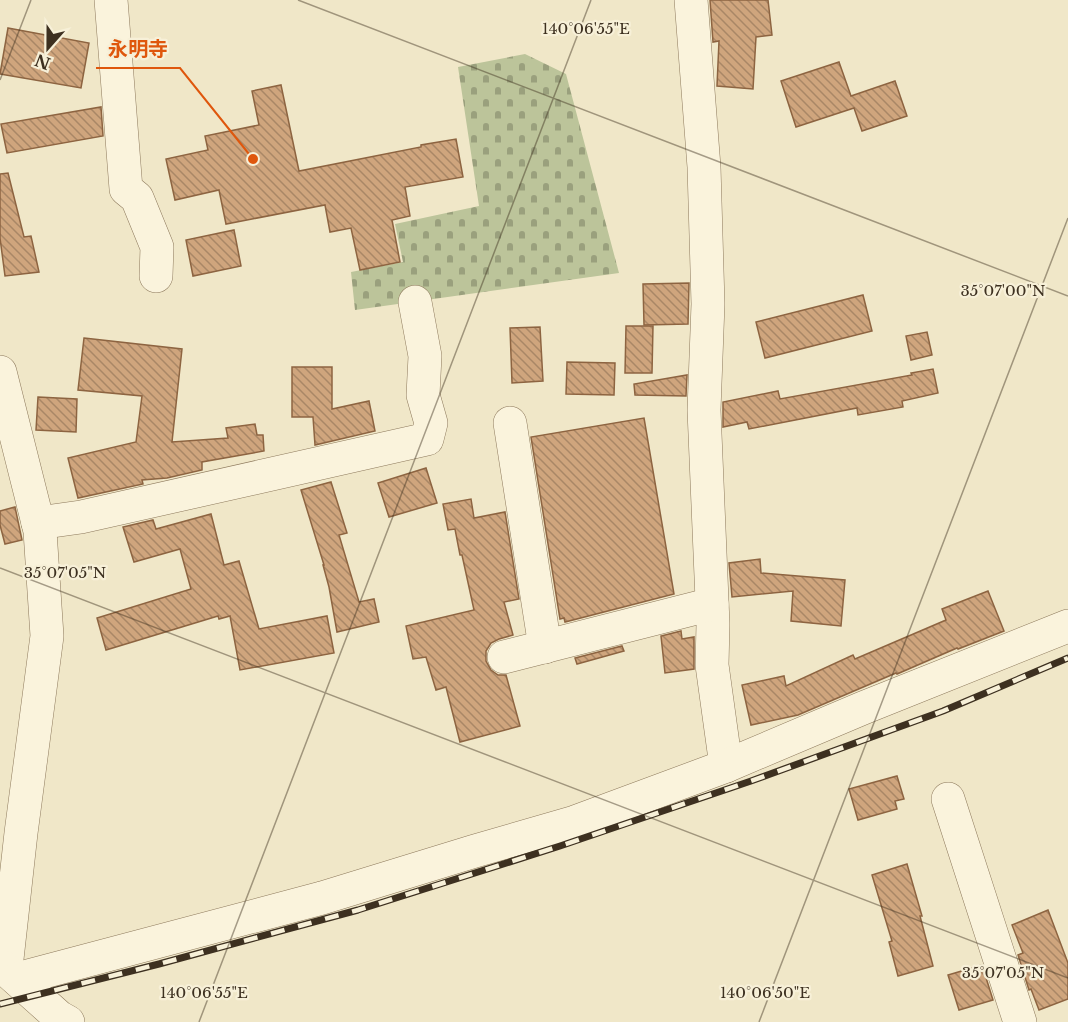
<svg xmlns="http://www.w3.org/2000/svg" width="1068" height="1022" viewBox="0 0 1068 1022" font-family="'Libre Baskerville','Noto Sans JP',serif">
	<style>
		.cemetery { fill: url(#cemetery-stones) }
		.building { fill: url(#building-back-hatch); stroke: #8d6441; stroke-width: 1.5 }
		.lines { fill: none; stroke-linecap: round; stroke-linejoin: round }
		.minor-casing { stroke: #8d795c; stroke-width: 34 }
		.minor { stroke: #faf3dc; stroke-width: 33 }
		.rail-casing { stroke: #3d3020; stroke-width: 7 }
		.rail { stroke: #f7f0d8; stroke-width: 4.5; stroke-dasharray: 14; stroke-linecap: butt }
		.ticks { fill: none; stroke: #3d3020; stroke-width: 1.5; stroke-opacity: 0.45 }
		.ticks-label { font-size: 15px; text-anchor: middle; fill: #3d3020; stroke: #f7f0d8; stroke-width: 4.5; stroke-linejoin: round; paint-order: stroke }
		.leader { fill: none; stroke: #df570d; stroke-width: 2 }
		.callout-dot { fill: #df570d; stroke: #f7f0d8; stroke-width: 2 }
		.callout-label { font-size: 20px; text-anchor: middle; font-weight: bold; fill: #df570d; stroke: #f7f0d8; stroke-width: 4.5; stroke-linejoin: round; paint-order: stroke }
	</style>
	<defs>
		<pattern id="cemetery-stones" width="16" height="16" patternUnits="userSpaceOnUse" patternTransform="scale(1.5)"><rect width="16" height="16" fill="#bcc49a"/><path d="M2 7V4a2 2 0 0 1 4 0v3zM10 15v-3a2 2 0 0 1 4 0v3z" fill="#9aa07d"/></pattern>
		<pattern id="building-back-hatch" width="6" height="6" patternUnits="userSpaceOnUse" patternTransform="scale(1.5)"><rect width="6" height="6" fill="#cfa57d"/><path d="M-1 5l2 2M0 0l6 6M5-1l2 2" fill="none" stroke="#a98766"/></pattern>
	</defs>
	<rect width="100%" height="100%" fill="#f0e7c8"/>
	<polygon class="cemetery" points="525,54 566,74 619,273 355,310 351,272 403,262 395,224 479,206 458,67"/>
	<g class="building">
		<polygon points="710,0 768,0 772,35 756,37 753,89 717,86 719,41 713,42"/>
		<polygon points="8,28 89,43 81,88 0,74"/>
		<polygon points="839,62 851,96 895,81 907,116 862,131 854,108 796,127 781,81"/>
		<polygon points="281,85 299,171 421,147 421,145 456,139 463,177 405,187 410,216 392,220 400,262 360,270 351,228 330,232 325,205 226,224 219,190 175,200 166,159 208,150 205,136 259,125 252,91"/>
		<polygon points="101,107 103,136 7,153 1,124"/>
		<polygon points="8,173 24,237 31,236 39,272 5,276 0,238 0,174"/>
		<polygon points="234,230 241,266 193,276 186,240"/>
		<polygon points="689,283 688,324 644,325 643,284"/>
		<polygon points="863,295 872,331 765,358 756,322"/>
		<polygon points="626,326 653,326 652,373 625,373"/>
		<polygon points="540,327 543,381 512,383 510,328"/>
		<polygon points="927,332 932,355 911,360 906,336"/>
		<polygon points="84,338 182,349 172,442 228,438 226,428 255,424 257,435 263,435 264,451 202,462 202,470 167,478 142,480 143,484 78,498 68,458 136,442 142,396 78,390"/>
		<polygon points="567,362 615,363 614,395 566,394"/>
		<polygon points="292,367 332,367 332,409 369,401 375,431 315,445 313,417 292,417"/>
		<polygon points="933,369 938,393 902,401 903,407 858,415 857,408 749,429 747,422 723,427 723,402 778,391 780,399 912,375 911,373"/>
		<polygon points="687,375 686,396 635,395 634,384"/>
		<polygon points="38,397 77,399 76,432 36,430"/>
		<polygon points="644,418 674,594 565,622 564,618 560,619 531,437"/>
		<polygon points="426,468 437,503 389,517 378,483"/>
		<polygon points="331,482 347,533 339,535 359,602 374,599 379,622 337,632 329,587 323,565 324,565 301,490"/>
		<polygon points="471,499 474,518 505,512 519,599 504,602 513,635 499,639 491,643 486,651 486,661 491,670 498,675 506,675 520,726 460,742 446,687 436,690 426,657 413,659 406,626 474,610 462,555 460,555 455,529 448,530 443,504"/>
		<polygon points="15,507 22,540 5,544 0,525 0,511"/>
		<polygon points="211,514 224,565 239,561 259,629 327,616 334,653 240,670 230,616 219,619 218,616 106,650 97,618 191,589 180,549 134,562 123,527 153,520 156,529"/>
		<polygon points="760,559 761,573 845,580 841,626 791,621 793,591 732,597 729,563"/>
		<polygon points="988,591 1004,631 958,649 957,648 897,674 896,673 798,715 751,725 742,685 784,676 786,686 853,655 855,659 946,620 942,609"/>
		<polygon points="681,631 682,639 694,637 694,669 665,673 661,636"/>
		<polygon points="622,646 624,651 577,664 575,658"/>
		<polygon points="897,776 904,799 895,801 897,809 858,820 849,789"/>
		<polygon points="907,864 922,916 920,916 933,966 898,976 889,942 892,941 872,875"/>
		<polygon points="1048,910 1068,963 1068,999 1039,1010 1031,989 1029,990 1018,955 1023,953 1012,925"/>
		<polygon points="982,965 993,1000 959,1010 948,975"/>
	</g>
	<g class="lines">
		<defs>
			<g id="minor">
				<polyline points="111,0 126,189 137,198 157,247 156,276"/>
				<polyline points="691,0 704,167 708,304 704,410 713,624 712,665 726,766"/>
				<polyline points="0,372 40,531 47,636 21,833 6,968"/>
				<polyline points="510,423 545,647"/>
				<polyline points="38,523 81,517 427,439 431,423 423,395 425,356 415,302"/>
				<polyline points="504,657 712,604"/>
				<polyline points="948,799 1020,1022"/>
				<polyline points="3,967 59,1017 68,1022"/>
				<polyline points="17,979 322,898 475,851 575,822 726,766 863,708 1068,626"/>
			</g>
		</defs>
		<use href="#minor" class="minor-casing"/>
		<use href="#minor" class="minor"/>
		<defs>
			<polyline id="rail" points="0,1004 159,964 358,910 560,846 751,781 943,711 1068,658"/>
		</defs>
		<use href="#rail" class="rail-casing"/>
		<use href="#rail" class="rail"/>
	</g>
	<path class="ticks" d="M298,0L1068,296M0,80L31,0M0,568L1068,978M199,1022L591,0M759,1022L1068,218"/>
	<g class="ticks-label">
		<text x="586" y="34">140°06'55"E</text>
		<text x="1003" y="296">35°07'00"N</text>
		<text x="65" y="578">35°07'05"N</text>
		<text x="1003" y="978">35°07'05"N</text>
		<text x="204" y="998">140°06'55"E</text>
		<text x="765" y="998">140°06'50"E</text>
	</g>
	<path class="leader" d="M253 159L180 68H96"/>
	<circle class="callout-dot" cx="253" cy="159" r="6"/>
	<g class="callout-label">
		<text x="138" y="56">永明寺</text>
	</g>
	<g transform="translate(48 48) rotate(201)" stroke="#f7f0d8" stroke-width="4.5" paint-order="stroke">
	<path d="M0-4.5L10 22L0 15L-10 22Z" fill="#3d3020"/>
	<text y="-9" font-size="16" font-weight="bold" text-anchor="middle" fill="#3d3020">N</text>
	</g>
</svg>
